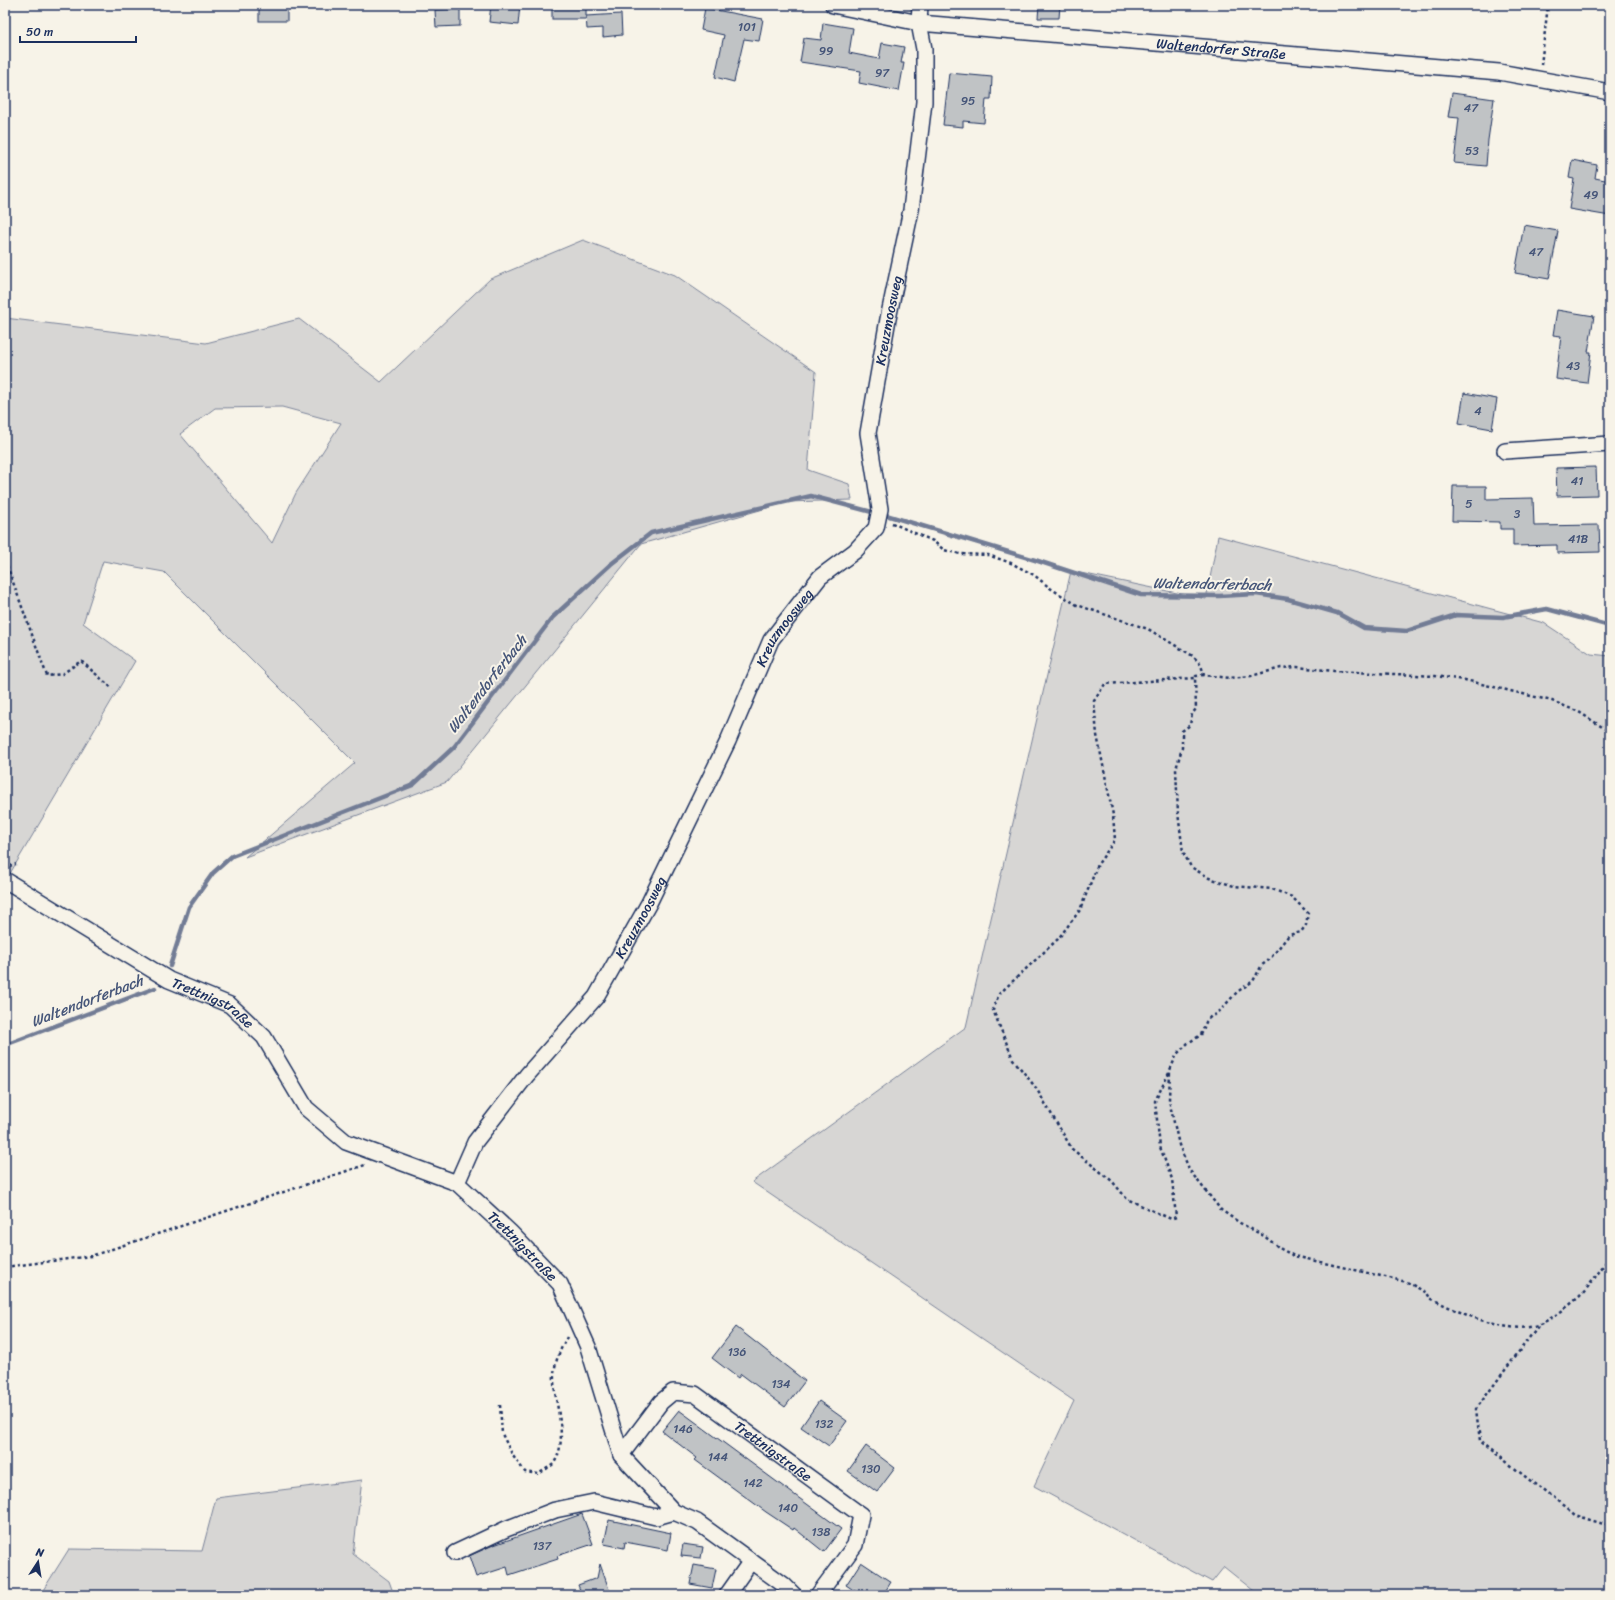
<svg xmlns="http://www.w3.org/2000/svg" width="1615" height="1600" viewBox="0 0 1615 1600" font-family="Sriracha,sans-serif">
	<style>
		.green { fill: #d7d6d4; stroke: #798299; fill-rule: evenodd }
		.lines { fill: none; stroke-linecap: round; stroke-linejoin: round }
		.stream { stroke: #727c95; stroke-width: 4.5 }
		.building { fill: #c0c3c5; stroke: #1b2f5e }
		.street-casing { stroke: #1b2f5e; stroke-width: 18 }
		.path { stroke: #1b2f5e; stroke-width: 2.5; stroke-dasharray: 3 3; stroke-linecap: butt }
		.street { stroke: #f7f3e8; stroke-width: 15 }
		.labels { text-anchor: middle; stroke-width: 4; stroke-linejoin: round; paint-order: stroke }
		.number-label { font-size: 12px; fill: #445478 }
		.street-label { font-size: 14px; fill: #1b2f5e; stroke: #f7f3e8 }
		.water-label { font-size: 15px; font-style: italic; fill: #465679; stroke: #f7f3e8 }
	</style>
	<rect width="100%" height="100%" fill="#f7f3e8"/>
	<filter id="ink" filterUnits="userSpaceOnUse"><feTurbulence type="fractalNoise" baseFrequency=".025" numOctaves="2"/><feDisplacementMap in="SourceGraphic" scale="8" xChannelSelector="R" yChannelSelector="G"/><feConvolveMatrix kernelMatrix="1 2 1 2 8 2 1 2 1" color-interpolation-filters="sRGB"/></filter>
	<g filter="url(#ink)">
		<g class="green">
			<path d="M583,240L675,275L816,372L808,470L849,484L852,500L788,502L641,544L447,782L245,857L355,763L164,572L103,561L83,623L135,661L5,882V318L206,343L299,319L381,382L490,279ZM282,407L341,423L296,493L272,543L180,434L215,408Z"/>
			<polygon points="1218,536 1544,623 1591,654 1610,656 1610,1595 1259,1595 1224,1567 1212,1582 1034,1486 1074,1401 752,1182 966,1027 1071,571 1206,599"/>
			<polygon points="362,1480 353,1554 389,1581 394,1595 40,1595 69,1549 202,1551 216,1498"/>
		</g>
		<g class="lines">
			<g class="stream">
				<polyline points="886,515 1035,560 1141,595 1219,596 1256,594 1288,599 1337,613 1364,628 1407,631 1456,615 1503,617 1547,609 1610,626"/>
				<polyline points="170,966 189,907 213,873 232,856 413,785 454,747 553,617 611,564 651,533 811,496 872,512"/>
				<polyline points="5,1045 155,988"/>
			</g>
		</g>
		<g class="building">
			<rect x="259" y="5" width="28" height="16"/>
			<polygon points="491,5 520,5 518,25 489,22"/>
			<rect x="552" y="5" width="34" height="14"/>
			<polygon points="1039,5 1060,5 1059,18 1038,18"/>
			<polygon points="705,8 763,19 759,41 744,39 734,82 715,77 724,35 701,30"/>
			<polygon points="460,9 460,26 436,27 435,10"/>
			<polygon points="621,14 622,35 603,37 603,28 587,29 586,16"/>
			<polygon points="823,23 853,28 849,53 879,59 882,43 904,47 901,63 904,63 899,91 859,83 861,71 800,62 804,38 821,40"/>
			<polygon points="949,73 992,77 991,99 986,99 984,123 963,121 963,127 943,125"/>
			<polygon points="1452,93 1494,99 1488,140 1486,166 1454,163 1459,118 1448,117"/>
			<polygon points="1572,160 1597,165 1595,178 1610,181 1610,216 1569,209 1574,179 1569,178"/>
			<polygon points="1524,225 1558,231 1549,279 1515,273"/>
			<polygon points="1557,310 1594,316 1588,352 1591,352 1587,383 1556,379 1561,336 1553,335"/>
			<polygon points="1464,393 1497,399 1492,429 1459,423"/>
			<polygon points="1596,467 1597,495 1557,496 1556,468"/>
			<polygon points="1453,486 1486,486 1486,499 1533,498 1534,526 1599,525 1600,552 1557,553 1557,545 1513,546 1513,529 1500,529 1500,522 1452,521"/>
			<polygon points="736,1327 805,1381 785,1407 741,1374 738,1378 712,1358"/>
			<polygon points="819,1401 847,1421 829,1446 801,1427"/>
			<polygon points="679,1410 841,1529 824,1552 794,1528 793,1530 766,1512 695,1460 697,1458 662,1431"/>
			<polygon points="866,1446 895,1468 877,1492 848,1471"/>
			<polygon points="582,1514 593,1544 557,1556 558,1559 509,1575 507,1567 476,1577 469,1556 491,1546"/>
			<polygon points="609,1520 671,1533 668,1550 625,1542 624,1548 604,1544"/>
			<polygon points="683,1544 703,1547 701,1558 681,1556"/>
			<polygon points="861,1562 891,1582 883,1595 861,1595 846,1585"/>
			<polygon points="600,1564 611,1595 582,1595 578,1585 597,1578"/>
			<polygon points="694,1565 716,1569 712,1588 690,1584"/>
		</g>
		<g class="lines">
			<defs>
				<g id="street">
					<path id="s1" d="M833,5L919,23L1499,72L1610,92"/>
					<polyline points="1505,451 1610,444"/>
					<path id="s2" d="M5,880L169,980L230,1005L264,1037L306,1108L346,1142L457,1183L510,1232L560,1284L588,1347L621,1455L674,1512L697,1522L784,1585L794,1595"/>
					<path id="s3" d="M457,1183L475,1142L527,1075L596,997L649,903L728,741L771,640L820,577L855,551L876,528L880,509L868,433L888,319L911,210L924,102V49L919,23L920,5"/>
					<path id="s4" d="M621,1455L661,1402L673,1392L695,1394L861,1515L855,1545L818,1595"/>
					<polyline points="455,1553 506,1529 555,1510 594,1502 656,1517 674,1512"/>
					<polyline points="727,1595 751,1561"/>
				</g>
			</defs>
			<use href="#street" class="street-casing"/>
			<g class="path">
				<polyline points="1541,65 1548,5"/>
				<polyline points="892,523 933,541 944,550 960,554 988,555 1011,563 1034,575 1050,588 1077,605 1148,629 1193,656 1201,665 1204,675 1230,678 1251,676 1281,668 1297,667 1334,671 1435,676 1465,680 1552,701 1579,712 1610,732"/>
				<polyline points="5,560 47,676 62,674 81,661 113,689"/>
				<path d="M1204,675L1196,676L1195,678L1196,709L1192,714L1190,725L1182,731V748L1176,769L1178,813L1183,852L1191,867L1209,878L1234,886L1272,889L1292,897L1308,913L1306,925L1301,932L1289,935L1269,960L1262,965L1253,981L1237,992L1217,1014L1211,1016L1206,1022L1201,1035L1188,1043L1177,1054L1170,1070L1169,1100L1179,1145L1190,1171L1221,1210L1240,1223L1264,1236L1281,1249L1294,1256L1407,1282L1427,1293L1430,1298C1457,1311 1507,1336 1537,1325C1550,1321 1570,1305 1580,1296C1591,1285 1600,1269 1610,1257"/>
				<polyline points="9,866 16,864"/>
				<polyline points="1169,1073 1155,1101 1160,1147 1172,1179 1176,1217 1171,1219 1127,1199 1112,1181 1072,1149 1036,1088 1013,1059 993,1010 999,994 1058,939 1080,910 1098,864 1115,840 1113,815 1097,735 1094,701 1105,684 1195,678"/>
				<polyline points="5,1267 91,1256 365,1165"/>
				<polyline points="1538,1326 1476,1409 1480,1441 1574,1515 1610,1526"/>
				<path d="M500,1405L502,1434L513,1456L525,1472L539,1474C543,1470 551,1467 554,1463C569,1439 555,1406 554,1381C553,1365 560,1350 567,1337"/>
			</g>
			<use href="#street" class="street"/>
		</g>
	</g>
	<g class="labels">
		<g class="number-label">
			<text x="747" y="31">101</text>
			<text x="826" y="55">99</text>
			<text x="882" y="77">97</text>
			<text x="968" y="105">95</text>
			<text x="1471" y="112">47</text>
			<text x="1472" y="155">53</text>
			<text x="1591" y="199">49</text>
			<text x="1536" y="256">47</text>
			<text x="1573" y="370">43</text>
			<text x="1478" y="415">4</text>
			<text x="1577" y="485">41</text>
			<text x="1469" y="508">5</text>
			<text x="1517" y="518">3</text>
			<text x="1578" y="543">41B</text>
			<text x="737" y="1356">136</text>
			<text x="781" y="1388">134</text>
			<text x="824" y="1428">132</text>
			<text x="683" y="1433">146</text>
			<text x="718" y="1461">144</text>
			<text x="871" y="1473">130</text>
			<text x="753" y="1487">142</text>
			<text x="788" y="1512">140</text>
			<text x="821" y="1536">138</text>
			<text x="542" y="1550">137</text>
		</g>
		<g class="street-label">
			<text dy="5" stroke="none"><textPath href="#s1" startOffset="391">Waltendorfer Straße</textPath></text>
			<text dy="5" stroke="none"><textPath href="#s3" startOffset="997">Kreuzmoosweg</textPath></text>
			<text dy="5" stroke="none"><textPath href="#s3" startOffset="649">Kreuzmoosweg</textPath></text>
			<text dy="5" stroke="none"><textPath href="#s3" startOffset="325">Kreuzmoosweg</textPath></text>
			<text dy="5" stroke="none"><textPath href="#s2" startOffset="242">Trettnigstraße</textPath></text>
			<text dy="5" stroke="none"><textPath href="#s2" startOffset="649">Trettnigstraße</textPath></text>
			<text dy="5" stroke="none"><textPath href="#s4" startOffset="201">Trettnigstraße</textPath></text>
		</g>
		<g class="water-label">
			<text transform="translate(1212 584) rotate(1)" y="5">Waltendorferbach</text>
			<text transform="translate(487 684) rotate(-52)" y="5">Waltendorferbach</text>
			<text transform="translate(87 1001) rotate(-21)" y="5">Waltendorferbach</text>
		</g>
	</g>
	<rect width="1615" height="1600" fill="none" stroke="#f7f3e8" stroke-width="20"/>
	<rect x="10" y="10" width="1595" height="1580" fill="none" stroke="#1b2f5e" stroke-width="1.5" filter="url(#ink)"/>
	<g transform="translate(38 1562) rotate(12)" stroke="#f7f3e8" stroke-width="3" paint-order="stroke">
	<path d="M0-3L7 15L0 10L-7 15Z" fill="#1b2f5e"/>
	<text y="-6" font-size="11" font-weight="bold" text-anchor="middle" fill="#1b2f5e">N</text>
	</g>
	<path d="M20 36v6h116v-6" fill="none" stroke="#1b2f5e" stroke-width="2"/>
	<text x="26" y="36" font-size="12" fill="#1b2f5e" stroke="#f7f3e8" stroke-width="3" paint-order="stroke">50 m</text>
</svg>
